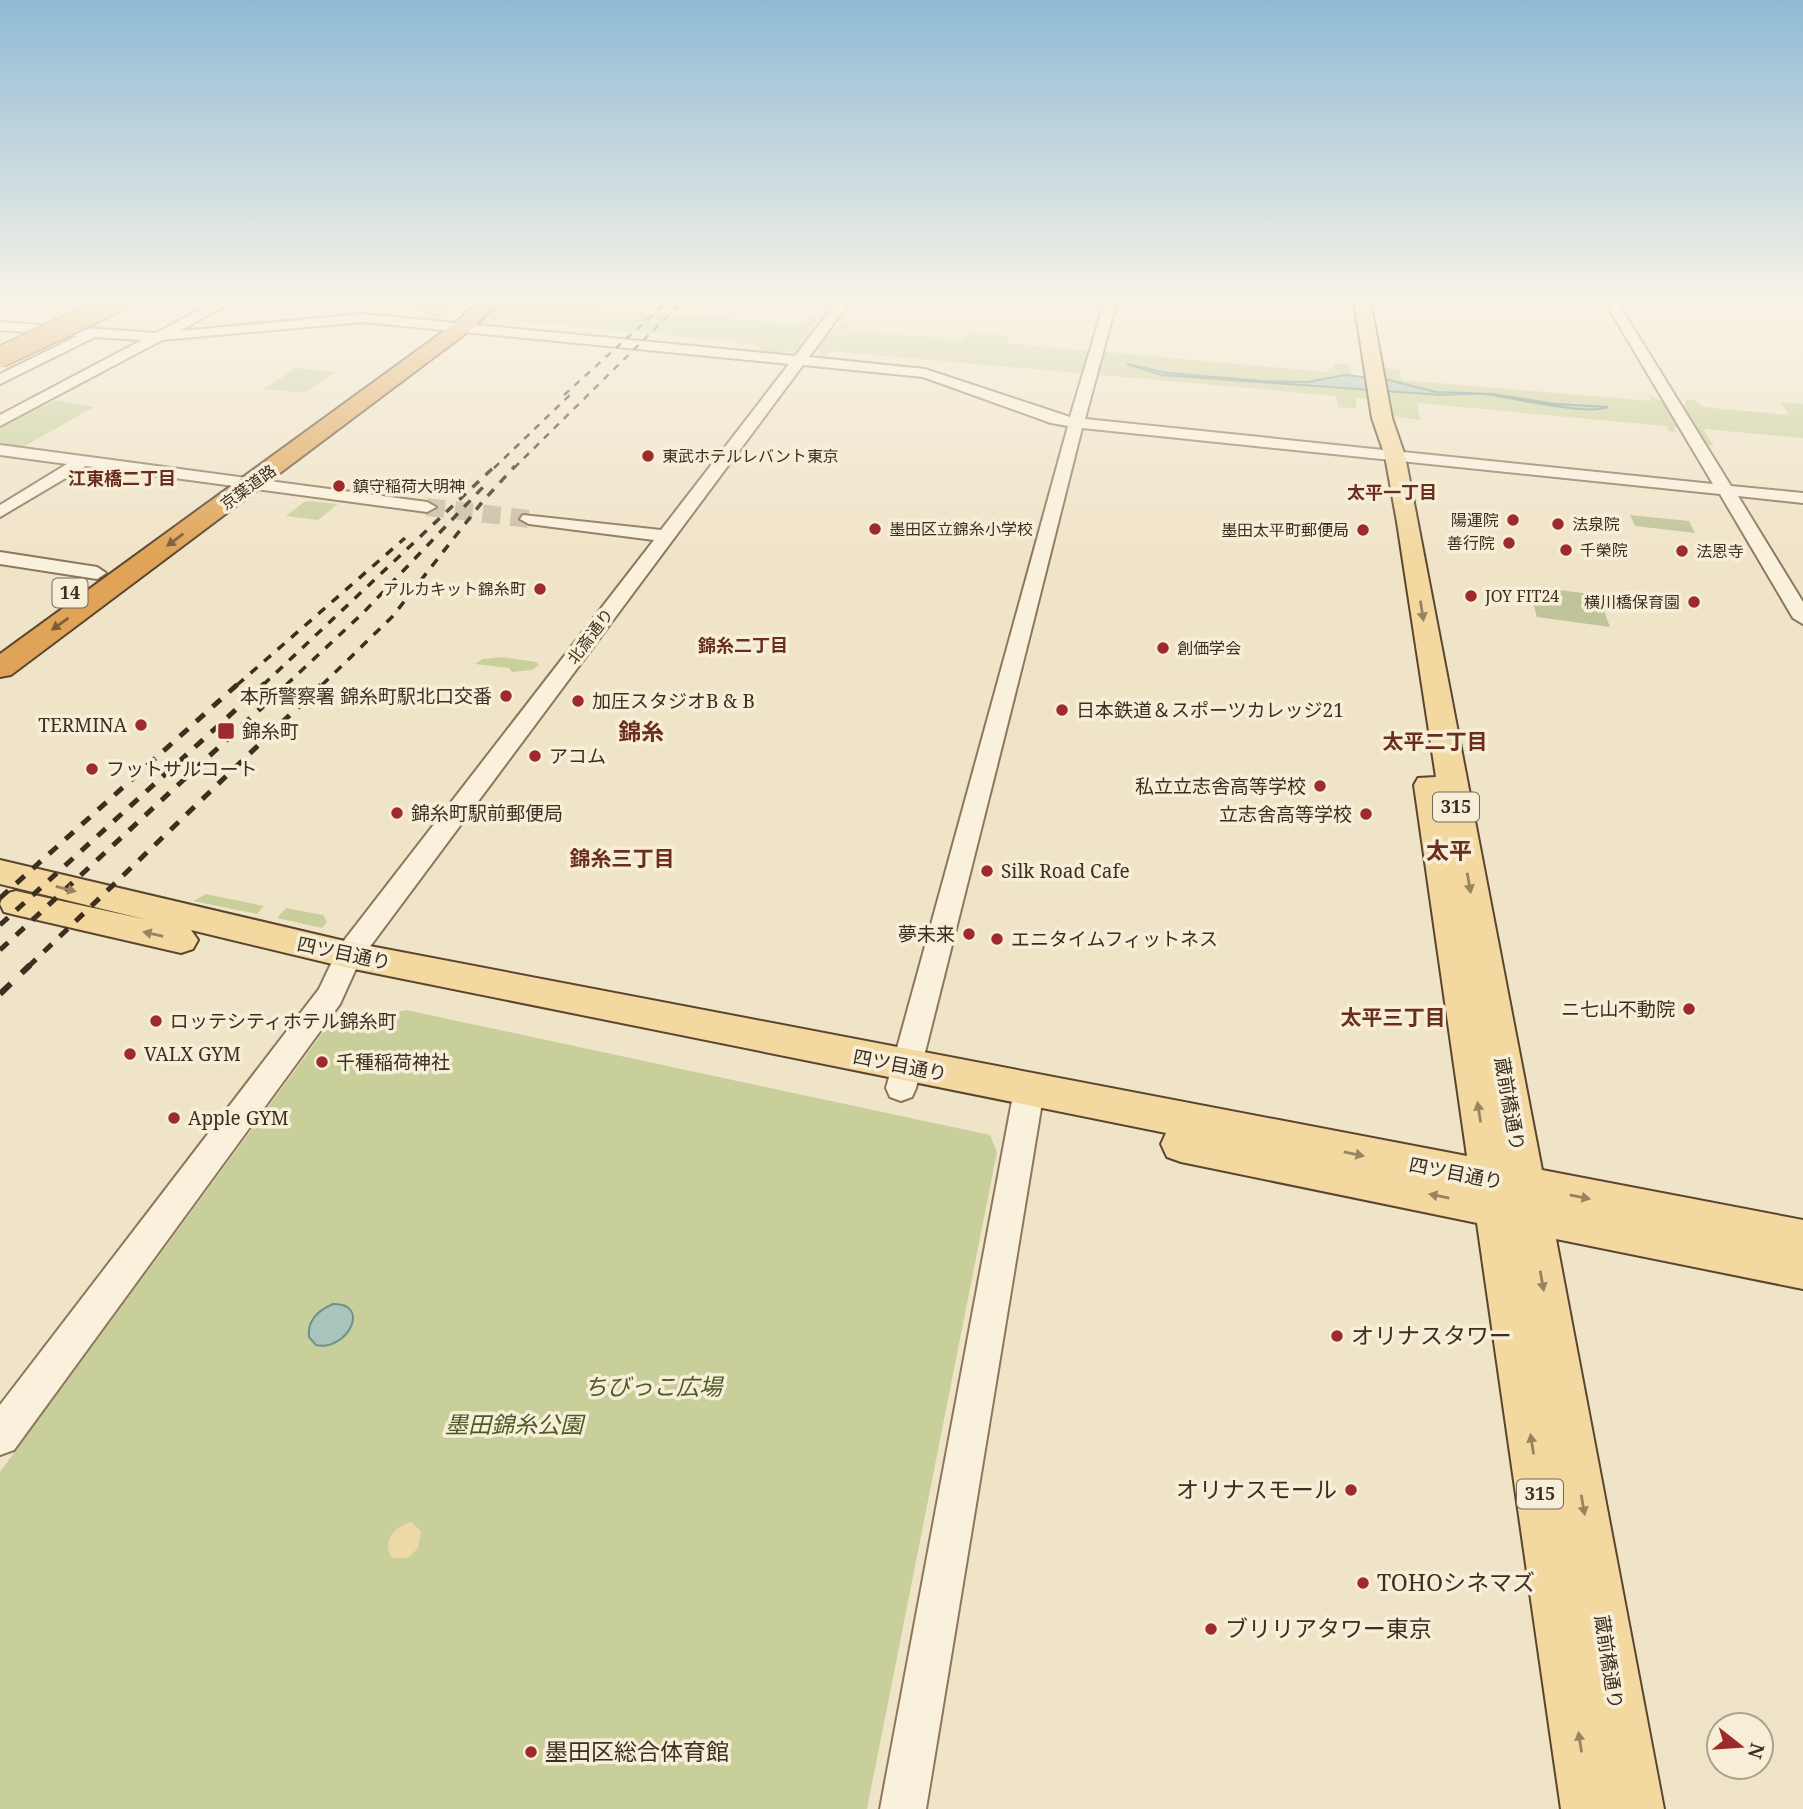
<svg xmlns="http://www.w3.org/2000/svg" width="1803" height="1809" viewBox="0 0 1803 1809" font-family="'Noto Serif','Noto Sans JP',serif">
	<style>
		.green { fill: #c9cf9b }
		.sand { fill: #ecd9a5 }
		.cemetery { fill: #bfc49a }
		.water { fill: #a9c4bc; stroke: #6f938a; stroke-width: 2 }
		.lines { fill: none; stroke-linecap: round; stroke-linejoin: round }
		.minor-tunnel { stroke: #ccc0a6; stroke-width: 18; stroke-dasharray: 18 10; stroke-linecap: butt }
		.minor-casing { stroke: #8d765c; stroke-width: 4 }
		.major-casing { stroke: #5b4430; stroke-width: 4 }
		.highway-casing { stroke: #5b4430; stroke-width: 4 }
		.minor { fill: #faf1dc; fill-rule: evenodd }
		.major { fill: #f3d9a0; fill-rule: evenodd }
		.highway { fill: #e0a458; fill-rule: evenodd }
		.rail-far3 { stroke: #3d2e20; stroke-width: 2.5; stroke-dasharray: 7 7; stroke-linecap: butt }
		.rail-far2 { stroke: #3d2e20; stroke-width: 3.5; stroke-dasharray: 9 9; stroke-linecap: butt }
		.rail-far1 { stroke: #3d2e20; stroke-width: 5; stroke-dasharray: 11 11; stroke-linecap: butt }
		.rail { stroke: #3d2e20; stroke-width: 6; stroke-dasharray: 15 15; stroke-linecap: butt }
		.highway-bridge-casing { stroke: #5b4430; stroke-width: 23; stroke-linecap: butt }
		.highway-bridge { stroke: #e0a458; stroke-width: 21 }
		.oneway { fill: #7e5d36 }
		.oneway2 { fill: #988460 }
		.poi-dot { fill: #9e2a2b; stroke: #f7eed8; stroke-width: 2.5 }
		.labels { text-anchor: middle; stroke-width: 7; stroke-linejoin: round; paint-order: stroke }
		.far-poi-label { font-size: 16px; fill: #3d2e20; stroke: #f7eed8; text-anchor: start }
		.far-street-label { font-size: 16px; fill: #3d2e20; stroke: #f7eed8 }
		.far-neighbourhood-label { font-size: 18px; font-weight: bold; fill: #6b2e1e; stroke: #f7eed8 }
		.shield { fill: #f7eed8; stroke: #756857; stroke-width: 2 }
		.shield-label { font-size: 18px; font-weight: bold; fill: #3d2e20 }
		.poi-label { font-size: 19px; fill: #3d2e20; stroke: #f7eed8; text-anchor: start }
		.street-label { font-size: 19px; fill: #3d2e20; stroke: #f7eed8 }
		.neighbourhood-label { font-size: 21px; font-weight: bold; fill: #6b2e1e; stroke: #f7eed8 }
		.quarter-label { font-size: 23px; font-weight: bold; fill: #6b2e1e; stroke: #f7eed8 }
		.near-poi-label { font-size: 23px; fill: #3d2e20; stroke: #f7eed8; text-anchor: start }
		.near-park-label { font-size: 23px; font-style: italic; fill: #4d5a26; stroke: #f7eed8 }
	</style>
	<rect width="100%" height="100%" fill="#f0e4c8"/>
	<g class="green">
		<path d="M292,300L508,303L532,300L801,325L807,317L817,318L811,326L837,329L841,323L851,322L846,330L963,340L968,332L1010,336L1006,343L1328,372V369H1333V363L1350,365L1351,375L1386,378L1385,368L1399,369L1402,380L1651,401L1649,395L1665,403L1684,405L1687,399L1694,400L1704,407L1789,415L1780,402L1803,404V438L1704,429L1714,447L1706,444L1696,429L1675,427L1676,432L1669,431L1666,426L1417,403L1420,420L1393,416L1391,401L1356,398V409L1338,407L1336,396L830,351L825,358L818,355L821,350C798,348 784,354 761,351L755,344L497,319L491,323L492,326L480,323L492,314L450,310L433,320L418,318L425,312Z"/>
		<polygon points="296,368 336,372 305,393 264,389"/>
		<polygon points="56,400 94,407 25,446 0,446 0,427"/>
		<polygon points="310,501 338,504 318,520 286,516 304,502"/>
		<polygon points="502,657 536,662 539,665 532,670 512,672 509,668 475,664 483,659"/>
		<polygon points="206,894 264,906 257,914 193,901"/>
		<polygon points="286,908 323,915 327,922 322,928 277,918"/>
		<polygon points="406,1010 990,1135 997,1152 867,1809 0,1809 0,1472 324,1031 342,1023"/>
	</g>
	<path class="sand" d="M411,1522L421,1531L418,1548L408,1558H392C381,1543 394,1526 411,1522Z"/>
	<g class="cemetery">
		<polygon points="1630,515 1689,521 1695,533 1635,526"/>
		<polygon points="1528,586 1598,595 1610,627 1537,617"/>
	</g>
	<g class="water">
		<path d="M1127,364L1168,373L1262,381L1308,382L1345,375L1389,380L1436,392L1493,394L1556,404L1608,407C1589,416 1509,397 1484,394C1470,393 1455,395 1441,395L1162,375Z"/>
		<path d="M333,1304C372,1303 347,1352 316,1345L309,1337C307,1320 319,1310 333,1304Z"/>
	</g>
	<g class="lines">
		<polyline class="minor-tunnel" points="427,507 529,519"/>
		<defs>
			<g id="minor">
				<polygon points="218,300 234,300 180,331 363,314 795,356 838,300 851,300 809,357 925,369 1070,417 1105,300 1117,300 1085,419 1713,484 1604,300 1616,300 1731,486 1803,493 1803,503 1738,496 1803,602 1803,624 1793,618 1720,494 1082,428 916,1088 912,1097 901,1101 890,1097 886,1088 1068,426 1051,423 923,377 803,365 360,960 340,1004 14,1450 0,1455 0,1405 319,989 339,947 654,540 529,524 520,519 523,515 661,530 789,364 363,322 162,340 0,426 0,415 142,340 95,337 0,384 0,374 77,336 0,330 0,322 156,333"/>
				<polygon points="0,445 427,502 436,507 427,512 86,466 0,517 0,505 67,464 0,455"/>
				<polygon points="0,552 97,567 106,573 97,579 0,564"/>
				<polygon points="1029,1077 1040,1081 1044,1090 926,1809 880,1809 1014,1090 1018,1081"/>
			</g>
			<polygon id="major" points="1354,300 1370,300 1392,418 1405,456 1542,1170 1803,1220 1803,1289 1556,1239 1664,1809 1561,1809 1477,1223 1181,1162 1167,1157 1161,1144 1166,1133 349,968 191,930 198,940 193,949 181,953 16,915 4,912 0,904 4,894 16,891 148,920 0,884 0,860 349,942 1467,1156 1414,785 1418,778 1436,777 1397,522 1385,456 1372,418"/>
			<polygon id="highway" points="481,300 501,300 469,331 11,675 0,677 0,654 455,323"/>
		</defs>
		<use href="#minor" class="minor-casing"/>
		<use href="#major" class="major-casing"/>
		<use href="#highway" class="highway-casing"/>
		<use href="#minor" class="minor"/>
		<use href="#major" class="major"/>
		<use href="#highway" class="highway"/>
		<g class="rail-far3">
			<polyline points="564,395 669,300"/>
			<polyline points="494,468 574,391"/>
			<polyline points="514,468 684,300"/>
		</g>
		<g class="rail-far2">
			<polyline points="237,685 405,538"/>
			<polyline points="263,685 495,466"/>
			<polyline points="286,685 363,613 485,485"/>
			<polyline points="322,685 392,617 483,501 515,466"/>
		</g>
		<g class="rail-far1">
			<polyline points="0,898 239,683"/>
			<polyline points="0,925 265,683"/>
			<polyline points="0,950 288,683"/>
			<polyline points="28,967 323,683"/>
		</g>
		<polyline class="rail" points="0,994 30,965"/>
		<defs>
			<polyline id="highway-bridge" points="0,357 121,300"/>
		</defs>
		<use href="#highway-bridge" class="highway-bridge-casing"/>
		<use href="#highway-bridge" class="highway-bridge"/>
	</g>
	<defs><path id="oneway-solid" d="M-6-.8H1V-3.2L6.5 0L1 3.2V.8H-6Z" transform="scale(1.75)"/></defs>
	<g class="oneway">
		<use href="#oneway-solid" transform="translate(175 540) rotate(143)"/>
		<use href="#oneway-solid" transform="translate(60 624) rotate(144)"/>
	</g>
	<g class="oneway2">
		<use href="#oneway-solid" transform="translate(1422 611) rotate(81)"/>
		<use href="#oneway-solid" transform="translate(1469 883) rotate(80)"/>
		<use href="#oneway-solid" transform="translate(66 889) rotate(14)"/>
		<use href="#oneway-solid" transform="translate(153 934) rotate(-167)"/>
		<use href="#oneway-solid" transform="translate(1479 1112) rotate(-99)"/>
		<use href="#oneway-solid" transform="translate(1354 1154) rotate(11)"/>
		<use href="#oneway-solid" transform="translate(1439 1196) rotate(-169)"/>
		<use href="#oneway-solid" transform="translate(1580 1197) rotate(11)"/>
		<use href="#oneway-solid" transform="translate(1542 1281) rotate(80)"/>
		<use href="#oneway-solid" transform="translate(1532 1444) rotate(-99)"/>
		<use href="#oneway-solid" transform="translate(1583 1505) rotate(80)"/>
		<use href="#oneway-solid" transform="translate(1580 1742) rotate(-99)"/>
	</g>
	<linearGradient id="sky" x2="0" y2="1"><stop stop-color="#8fbad6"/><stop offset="0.54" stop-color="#f8f3e6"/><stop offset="1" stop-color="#f8f3e6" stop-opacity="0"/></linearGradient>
	<rect width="1803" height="554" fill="url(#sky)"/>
	<g class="poi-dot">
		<circle cx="648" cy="456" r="7"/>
		<circle cx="339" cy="486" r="7"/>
		<circle cx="1513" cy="520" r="7"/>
		<circle cx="1558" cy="524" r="7"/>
		<circle cx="875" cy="529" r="7"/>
		<circle cx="1363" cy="530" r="7"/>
		<circle cx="1509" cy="543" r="7"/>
		<circle cx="1566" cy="550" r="7"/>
		<circle cx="1682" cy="551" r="7"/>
		<circle cx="540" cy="589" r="7"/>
		<circle cx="1471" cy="596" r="7"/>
		<circle cx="1694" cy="602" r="7"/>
		<circle cx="1163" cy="648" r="7"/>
		<circle cx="506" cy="696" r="7"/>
		<circle cx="578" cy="701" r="7"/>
		<circle cx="1062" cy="710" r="7"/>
		<circle cx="141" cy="725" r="7"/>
		<rect x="217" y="722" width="18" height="18" rx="3.5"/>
		<circle cx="535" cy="756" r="7"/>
		<circle cx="92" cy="769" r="7"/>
		<circle cx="1320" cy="786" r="7"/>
		<circle cx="397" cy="813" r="7"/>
		<circle cx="1366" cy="814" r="7"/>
		<circle cx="987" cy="871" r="7"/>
		<circle cx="969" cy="934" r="7"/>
		<circle cx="997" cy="939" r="7"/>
		<circle cx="1689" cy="1009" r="7"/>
		<circle cx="156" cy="1021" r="7"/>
		<circle cx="130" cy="1054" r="7"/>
		<circle cx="322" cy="1062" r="7"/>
		<circle cx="174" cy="1118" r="7"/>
		<circle cx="1337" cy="1336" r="7"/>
		<circle cx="1351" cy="1490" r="7"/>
		<circle cx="1363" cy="1583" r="7"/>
		<circle cx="1211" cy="1629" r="7"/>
		<circle cx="531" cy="1752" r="7"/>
	</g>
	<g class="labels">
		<g class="far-poi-label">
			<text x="662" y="462">東武ホテルレバント東京</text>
			<text x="353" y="492">鎮守稲荷大明神</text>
			<text x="1499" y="526" text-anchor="end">陽運院</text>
			<text x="1572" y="530">法泉院</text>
			<text x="889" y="535">墨田区立錦糸小学校</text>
			<text x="1349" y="536" text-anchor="end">墨田太平町郵便局</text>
			<text x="1495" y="549" text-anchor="end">善行院</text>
			<text x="1580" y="556">千榮院</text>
			<text x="1696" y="557">法恩寺</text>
			<text x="526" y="595" text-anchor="end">アルカキット錦糸町</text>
			<text x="1485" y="602">JOY FIT24</text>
			<text x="1680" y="608" text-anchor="end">横川橋保育園</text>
			<text x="1177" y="654">創価学会</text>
		</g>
		<g class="far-street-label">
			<text transform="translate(248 487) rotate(-36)" y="6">京葉道路</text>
			<text transform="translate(590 636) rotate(-53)" y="6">北斎通り</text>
		</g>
		<g class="far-neighbourhood-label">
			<text x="122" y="485">江東橋二丁目</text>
			<text x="1392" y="499">太平一丁目</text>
			<text x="743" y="652">錦糸二丁目</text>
		</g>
		<g class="shield">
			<rect x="52.5" y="578.5" width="35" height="29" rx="5"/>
			<rect x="1433" y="792.5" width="46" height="29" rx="5"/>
			<rect x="1517" y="1479.5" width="46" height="29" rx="5"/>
		</g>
		<g class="shield-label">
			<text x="70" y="599">14</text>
			<text x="1456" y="813">315</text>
			<text x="1540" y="1500">315</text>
		</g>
		<g class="poi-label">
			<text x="492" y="703" text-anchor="end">本所警察署 錦糸町駅北口交番</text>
			<text x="592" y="708">加圧スタジオB &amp; B</text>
			<text x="1076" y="717">日本鉄道＆スポーツカレッジ21</text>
			<text x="127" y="732" text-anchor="end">TERMINA</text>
			<text x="242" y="738">錦糸町</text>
			<text x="549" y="763">アコム</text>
			<text x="106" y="776">フットサルコート</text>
			<text x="1306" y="793" text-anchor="end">私立立志舎高等学校</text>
			<text x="411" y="820">錦糸町駅前郵便局</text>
			<text x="1352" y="821" text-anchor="end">立志舎高等学校</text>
			<text x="1001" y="878">Silk Road Cafe</text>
			<text x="955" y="941" text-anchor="end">夢未来</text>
			<text x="1011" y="946">エニタイムフィットネス</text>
			<text x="1675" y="1016" text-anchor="end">ニ七山不動院</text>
			<text x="170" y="1028">ロッテシティホテル錦糸町</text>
			<text x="144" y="1061">VALX GYM</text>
			<text x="336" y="1069">千種稲荷神社</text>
			<text x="188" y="1125">Apple GYM</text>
		</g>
		<g class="street-label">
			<text transform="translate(344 953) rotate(12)" y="7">四ツ目通り</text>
			<text transform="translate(900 1065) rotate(11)" y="7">四ツ目通り</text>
			<text transform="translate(1510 1104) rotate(80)" y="7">蔵前橋通り</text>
			<text transform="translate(1456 1173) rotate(11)" y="7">四ツ目通り</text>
			<text transform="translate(1609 1662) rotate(81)" y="7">蔵前橋通り</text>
		</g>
		<g class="neighbourhood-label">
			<text x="1435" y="749">太平二丁目</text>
			<text x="622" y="866">錦糸三丁目</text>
			<text x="1393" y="1025">太平三丁目</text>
		</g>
		<g class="quarter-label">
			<text x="641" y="740">錦糸</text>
			<text x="1449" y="859">太平</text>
		</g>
		<g class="near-poi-label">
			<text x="1351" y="1344">オリナスタワー</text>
			<text x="1337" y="1498" text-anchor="end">オリナスモール</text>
			<text x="1377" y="1591">TOHOシネマズ</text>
			<text x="1225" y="1637">ブリリアタワー東京</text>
			<text x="545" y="1760">墨田区総合体育館</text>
		</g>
		<g class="near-park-label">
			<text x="653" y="1395">ちびっこ広場</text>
			<text x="514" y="1433">墨田錦糸公園</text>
		</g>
	</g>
	<g transform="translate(1740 1746) rotate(107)"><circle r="33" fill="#f7eed8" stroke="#ada18e" stroke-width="2"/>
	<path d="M0-5L12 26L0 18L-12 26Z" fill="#9e2a2b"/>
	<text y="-10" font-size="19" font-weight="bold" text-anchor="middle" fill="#3d2e20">N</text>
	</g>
</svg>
